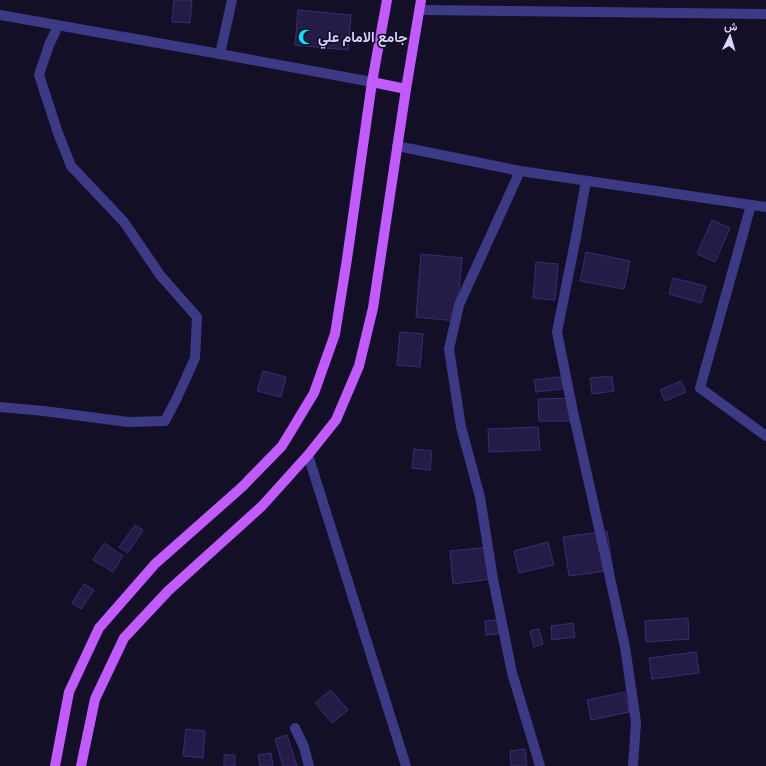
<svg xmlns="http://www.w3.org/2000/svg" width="766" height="766" viewBox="0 0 766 766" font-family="Overpass,Vazirmatn,sans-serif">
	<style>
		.building { fill: #241b47; stroke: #3b2d73 }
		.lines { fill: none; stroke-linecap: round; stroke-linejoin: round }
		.minor { stroke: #3d3a85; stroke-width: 10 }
		.major { stroke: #c25bff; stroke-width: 10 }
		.labels { text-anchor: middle; stroke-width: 3.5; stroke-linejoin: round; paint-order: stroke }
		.poi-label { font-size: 14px; font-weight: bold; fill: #d9d4ff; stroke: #130f26; text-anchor: start }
	</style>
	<rect width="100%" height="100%" fill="#130f26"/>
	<g class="building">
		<polygon points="174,0 192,0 190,23 172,22"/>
		<polygon points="298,10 351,15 348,50 295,45"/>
		<polygon points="712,220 730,228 715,262 697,254"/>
		<polygon points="586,252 630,261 624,289 580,281"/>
		<polygon points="421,254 462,258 456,321 416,317"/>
		<polygon points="536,262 558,264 555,300 533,298"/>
		<polygon points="673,278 706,286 701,303 669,294"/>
		<polygon points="400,332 423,334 420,367 397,365"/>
		<polygon points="263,371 286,377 281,397 257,391"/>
		<polygon points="568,376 569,388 536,392 534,380"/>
		<polygon points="612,376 614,391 592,394 590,378"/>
		<polygon points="681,381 686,392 665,401 660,390"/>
		<polygon points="575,398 575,421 539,421 538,399"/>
		<polygon points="538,427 540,450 489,452 488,429"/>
		<polygon points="414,449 432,451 430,470 412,468"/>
		<polygon points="135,525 143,530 128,553 119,547"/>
		<polygon points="607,531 613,570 569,576 563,537"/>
		<polygon points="548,542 554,565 519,573 514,551"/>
		<polygon points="104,543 123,556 113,572 93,560"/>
		<polygon points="488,547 492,579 453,584 450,551"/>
		<polygon points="84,584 94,590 81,609 72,603"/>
		<polygon points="688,618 689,639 646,642 645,621"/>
		<polygon points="503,619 505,633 486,635 485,621"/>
		<polygon points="573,623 575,637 552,640 551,626"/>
		<polygon points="539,629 543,644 534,647 530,631"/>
		<polygon points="696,652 699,673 652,679 649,658"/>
		<polygon points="331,690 348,710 332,723 315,703"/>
		<polygon points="625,692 629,712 591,720 587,700"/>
		<polygon points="186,729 205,731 203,758 183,756"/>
		<polygon points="287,735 297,766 283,766 275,739"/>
		<polygon points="525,749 527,766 511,766 510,751"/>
		<polygon points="271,753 273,766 260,766 258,755"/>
		<rect x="224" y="755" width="11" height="11"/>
	</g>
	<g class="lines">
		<g class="minor">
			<polyline points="420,10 766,14"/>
			<polyline points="0,15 220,54 372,82"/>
			<polyline points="220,54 232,0"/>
			<polyline points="397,146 520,171 766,207"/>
			<polyline points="520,171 459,305 449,349 461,427 480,497 493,579 512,673 540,766"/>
			<polyline points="586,181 576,237 557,332 573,412 605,555 625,647 636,722 633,766"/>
			<polyline points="751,205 700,388 766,436"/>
			<polyline points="0,407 44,411 128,422 165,421 177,398 195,358 197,317 160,275 124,222 71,166 58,133 39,75 49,45 58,26"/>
			<polyline points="308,455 406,766"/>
			<polyline points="295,728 304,747 309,766"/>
		</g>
		<g class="major">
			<polyline points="372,82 406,89"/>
			<polyline points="55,766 69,692 99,628 155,564 242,487 282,446 314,393 335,334 347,259 372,82 387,0"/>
			<polyline points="81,766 95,699 124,638 168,591 262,506 308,455 336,420 359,366 373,308 406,89 421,0"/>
		</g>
	</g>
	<defs>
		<symbol id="mosque-bare" viewBox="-9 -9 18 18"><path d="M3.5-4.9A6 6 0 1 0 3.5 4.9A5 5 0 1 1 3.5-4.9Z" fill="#00e5ff" stroke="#130f26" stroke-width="2.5" paint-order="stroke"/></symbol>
	</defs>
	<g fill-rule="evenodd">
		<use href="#mosque-bare" x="295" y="26" width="22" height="22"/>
	</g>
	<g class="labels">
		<g class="poi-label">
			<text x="318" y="42">جامع الامام علي</text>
		</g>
	</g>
	<g transform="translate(730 36) rotate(5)" stroke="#130f26" stroke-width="3" paint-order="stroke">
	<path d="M0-3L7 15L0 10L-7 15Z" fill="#d9d4ff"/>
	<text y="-6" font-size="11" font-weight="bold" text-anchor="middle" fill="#d9d4ff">ش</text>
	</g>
</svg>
